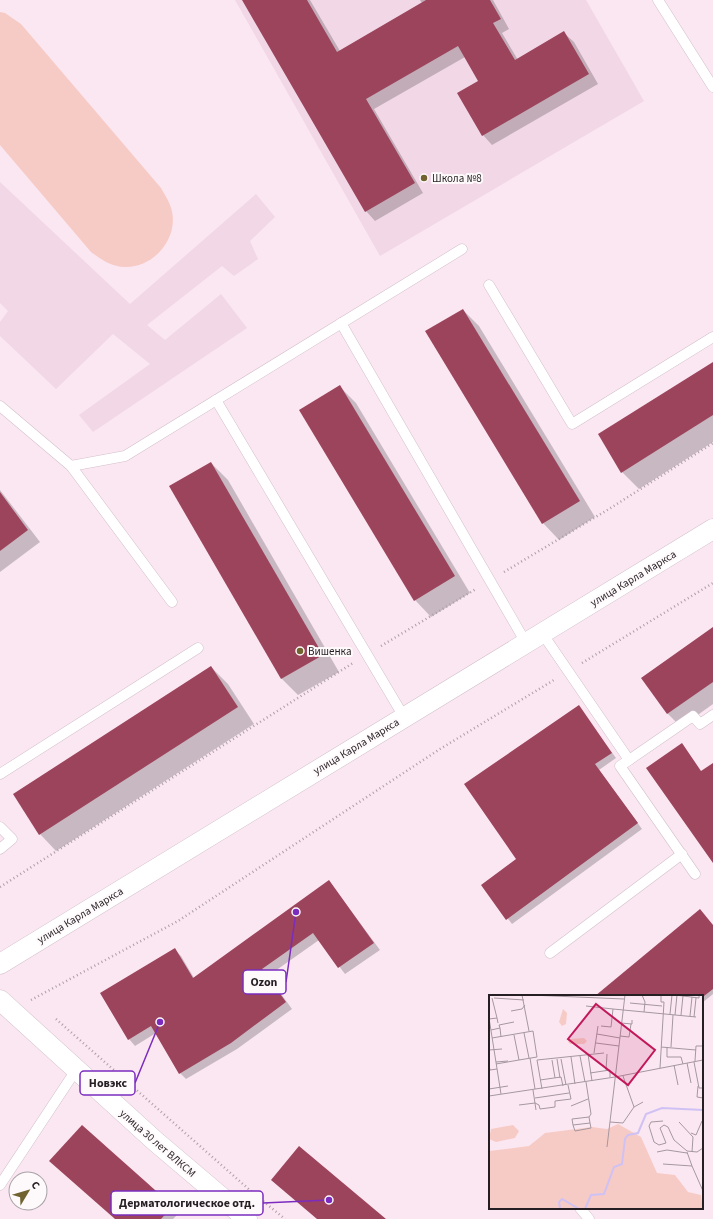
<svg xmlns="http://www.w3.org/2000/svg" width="713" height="1219" viewBox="0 0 713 1219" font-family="'Source Sans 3',sans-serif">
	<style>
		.built { fill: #f2d7e6 }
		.green { fill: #f7cbc5 }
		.shadow { fill: #0003 }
		.building { fill: #9c445c }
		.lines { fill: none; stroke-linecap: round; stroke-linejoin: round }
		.service-casing { stroke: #d3c0ca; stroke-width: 11 }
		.minor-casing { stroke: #d3c0ca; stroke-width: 21 }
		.path { stroke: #ad9ea6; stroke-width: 2.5; stroke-dasharray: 1 3; stroke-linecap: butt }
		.service { stroke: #fff; stroke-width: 10 }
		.minor { stroke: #fff; stroke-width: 20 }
		.poi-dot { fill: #706330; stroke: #fefafc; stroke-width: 1.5 }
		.labels { text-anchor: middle; stroke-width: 4; stroke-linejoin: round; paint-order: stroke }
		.poi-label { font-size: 11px; fill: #251e22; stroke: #fefafc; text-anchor: start }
		.street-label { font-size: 11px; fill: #251e22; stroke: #fefafc }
		.inset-river { fill: none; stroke: #d0c1f4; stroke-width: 2 }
		.inset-road { fill: none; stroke: #a5979f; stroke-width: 1 }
		.view { fill: #c2185b; fill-opacity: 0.15; stroke: #c2185b; stroke-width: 2 }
		.inset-edge { fill: none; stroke: #251e22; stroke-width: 2 }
		.leader { fill: none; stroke: #7b2cbf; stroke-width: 1.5 }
		.callout-dot { fill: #7b2cbf; stroke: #fefafc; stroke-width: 1.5 }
		.callout { fill: #fefafc; stroke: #7b2cbf; stroke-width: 1.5 }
		.callout-label { font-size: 12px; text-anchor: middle; font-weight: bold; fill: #251e22 }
	</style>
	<rect width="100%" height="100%" fill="#fbe7f2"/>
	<g class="built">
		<polygon points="235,0 586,0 644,101 380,256"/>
		<polygon points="0,182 130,304 256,194 275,217 250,241 258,259 234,276 222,266 147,325 165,340 221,294 247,328 93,432 79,415 150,364 113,334 56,389 0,336 0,322 8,311 0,303"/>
	</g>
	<path class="green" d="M0,12L5,13L21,24L161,188C164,194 168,199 170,205C182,235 155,268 125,267C111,267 101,259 91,252L0,145Z"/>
	<g class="shadow">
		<polygon points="243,0 310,0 340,51 422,3 420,0 493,0 509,29 502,33 518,60 564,33 574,42 598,84 492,145 483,135 479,81 465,57 374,109 423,193 375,221 366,211"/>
		<polygon points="463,310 479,326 595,517 559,540 543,523"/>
		<polygon points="713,363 713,442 639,489 622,472"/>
		<polygon points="339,386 356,403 470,593 431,617 415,600"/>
		<polygon points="211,463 228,480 339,672 298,695 282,679"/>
		<polygon points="0,490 40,542 0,572"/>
		<polygon points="713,628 713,704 681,727 668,714 642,678"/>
		<polygon points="211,667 228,684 254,724 56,851 40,834"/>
		<polygon points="579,707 616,758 599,770 642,829 512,924 482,885 517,859"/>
		<polygon points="329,881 380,950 345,974 319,940 268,976 292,1009 237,1049 186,1079 180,1073 156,1033 135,1046 129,1039 175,950 181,956 194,978"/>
		<polygon points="713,926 713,994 702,1003 702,996 597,996"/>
		<polygon points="172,1206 179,1213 173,1219 116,1219"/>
	</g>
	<g class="building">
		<polygon points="242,0 307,0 337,52 426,0 490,0 501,19 493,23 515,60 564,31 589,74 482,136 457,93 478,81 458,46 366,99 415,183 365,212"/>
		<polygon points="463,309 580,501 542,524 425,331"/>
		<polygon points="713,362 713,415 621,473 598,434"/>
		<polygon points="340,385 455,576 414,601 299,410"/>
		<polygon points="211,462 323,655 281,679 169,486"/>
		<polygon points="0,492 28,530 0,551"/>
		<polygon points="713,627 713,682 667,714 641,678"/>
		<polygon points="211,666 238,707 39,835 13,794"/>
		<polygon points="579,705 612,753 595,764 638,823 506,920 481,885 516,859 464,784"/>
		<polygon points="682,743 701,771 713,763 713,863 646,768"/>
		<polygon points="329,880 374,943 338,968 313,933 262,969 286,1002 231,1043 179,1074 151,1026 128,1040 100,993 175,948 193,978"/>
		<polygon points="700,909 713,925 713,989 704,996 595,996"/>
		<polygon points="82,1125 173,1206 161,1219 115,1219 49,1161"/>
		<polygon points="299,1146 386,1219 317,1219 271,1180"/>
	</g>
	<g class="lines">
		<defs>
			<g id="service">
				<polyline points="658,0 713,87"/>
				<polyline points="489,285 572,424 713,337"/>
				<polyline points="341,323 526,643"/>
				<polyline points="216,400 404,717"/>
				<polyline points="0,406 71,466 172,602"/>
				<polyline points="71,466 125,456 462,249"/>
				<polyline points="542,633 629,760 693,716 700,724 713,715"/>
				<polyline points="629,760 620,766 695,874"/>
				<polyline points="0,774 198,648"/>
				<polyline points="0,827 12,839 0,849"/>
				<polyline points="550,953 682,854"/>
				<polyline points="0,1185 76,1070"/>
				<polyline points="580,1208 589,1219"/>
			</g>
			<g id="minor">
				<polyline points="0,964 713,529"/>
				<polyline points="0,1000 155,1141 247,1219"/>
			</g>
		</defs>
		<use href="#service" class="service-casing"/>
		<use href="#minor" class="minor-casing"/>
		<g class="path">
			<polyline points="504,572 609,509 713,443"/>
			<polyline points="381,646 476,589"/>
			<polyline points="582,663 713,583"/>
			<polyline points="0,887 353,663"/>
			<polyline points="31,1000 178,921 440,749 554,680"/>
			<polyline points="56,1019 252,1192 285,1219"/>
		</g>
		<use href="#service" class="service"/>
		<use href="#minor" class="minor"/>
	</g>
	<g class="poi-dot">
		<circle cx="424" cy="178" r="4"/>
		<circle cx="300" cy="651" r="4"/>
	</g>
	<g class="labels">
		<g class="poi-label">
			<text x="432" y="182">Школа №8</text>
			<text x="308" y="655">Вишенка</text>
		</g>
		<g class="street-label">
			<text transform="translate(633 578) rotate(-31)" y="4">улица Карла Маркса</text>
			<text transform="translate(356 746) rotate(-31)" y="4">улица Карла Маркса</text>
			<text transform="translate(80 915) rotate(-31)" y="4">улица Карла Маркса</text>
			<text transform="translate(158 1143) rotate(41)" y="4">улица 30 лет ВЛКСМ</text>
		</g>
	</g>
	<g transform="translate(489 995)">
		<rect width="214" height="214" fill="#fbe7f2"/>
		<path d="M74,14L78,18L77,29L73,31L70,27ZM95,43L98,46L95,49H81L79,47L81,44ZM129,129L152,142L168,178L186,180L199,197L212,200L214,214H0V156L40,151L56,138L103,132L118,134ZM24,130L30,136L26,143L7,147L0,144L2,134Z" fill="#f7cbc5"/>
		<path class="inset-river" d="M71,214L70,207L73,204L90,214M96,214L102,200L115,199L125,172L133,169L136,144L139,140L149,138L157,119L173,113L214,115"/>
		<path class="inset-road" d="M33,0L40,36M41,0L135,4M153,0L156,7L155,17M186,0L210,3V0M3,3L8,23M5,3L35,5M141,8L173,11M97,11L124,14M22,16L33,14L36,10M181,19L183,0M186,20L188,0M192,20L194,1M201,21L203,2M205,22L207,3M0,23L12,99M0,24L8,23L9,28M132,28L143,29V25M112,31L122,32L124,14L207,22M11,33L10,30L25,27M2,35L11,33L12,42M35,38L40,63M108,39L131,43M131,41L140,42L142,29M3,43L44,36L48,62L30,65M107,48L130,51M172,52L207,55M178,52V62H192L194,69M182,52L184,20M0,55L13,54M105,58L109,31M99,59L103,86M91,61L96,87M82,62L86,89M41,63L46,94M68,64L71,83M72,64L77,90M48,65L115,58M48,65L53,94M63,65L66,83M206,66L207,51H214M7,67L19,66M205,67L210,93H214M198,68L202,88M7,69L30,65L25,40M0,70L1,75L8,74M185,70L189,90M171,73L175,7H172V0M117,76L118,59M101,78L121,75V82M134,81L145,112M51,85L72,82L74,91M97,87L102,119L100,122M209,91L208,102L214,103M0,94L19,91M44,95L47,115M0,101L126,82L214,65M46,103L80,98M30,110L46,108L50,110L51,114L66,112V106L82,104L79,90M82,111L99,104M174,126L162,127L160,131L165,147L170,150L177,148L171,133L175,130L179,132L185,145L198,156L208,157L214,153M121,127L134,128L145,112L154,107M190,127L204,142L203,157M84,130L86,136L102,133L101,128L100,122L83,124L84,130L101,128M202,138L207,140L213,126M118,152L136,0M168,157L178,155L198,158M198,157L203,171M174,169L203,171L214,196"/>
		<path class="view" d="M107,9L166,55L139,90L79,44Z"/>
		<rect width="214" height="214" class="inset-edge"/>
	</g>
	<path class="leader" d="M296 912L286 982M160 1022L135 1083M329 1200L263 1203"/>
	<g class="callout-dot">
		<circle cx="296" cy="912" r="4"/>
		<circle cx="160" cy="1022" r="4"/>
		<circle cx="329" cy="1200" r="4"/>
	</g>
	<g class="callout">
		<rect x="243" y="970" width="43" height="24" rx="4"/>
		<rect x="80" y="1071" width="55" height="24" rx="4"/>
		<rect x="111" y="1191" width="152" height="24" rx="4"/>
	</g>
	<g class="callout-label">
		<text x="264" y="986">Ozon</text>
		<text x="108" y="1087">Новэкс</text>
		<text x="187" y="1207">Дерматологическое отд.</text>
	</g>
	<g transform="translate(28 1191) rotate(52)"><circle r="19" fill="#fefafc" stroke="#a7a2a5"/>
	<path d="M0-3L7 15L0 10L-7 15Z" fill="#706330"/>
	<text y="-6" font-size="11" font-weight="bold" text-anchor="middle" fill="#251e22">С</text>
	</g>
</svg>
